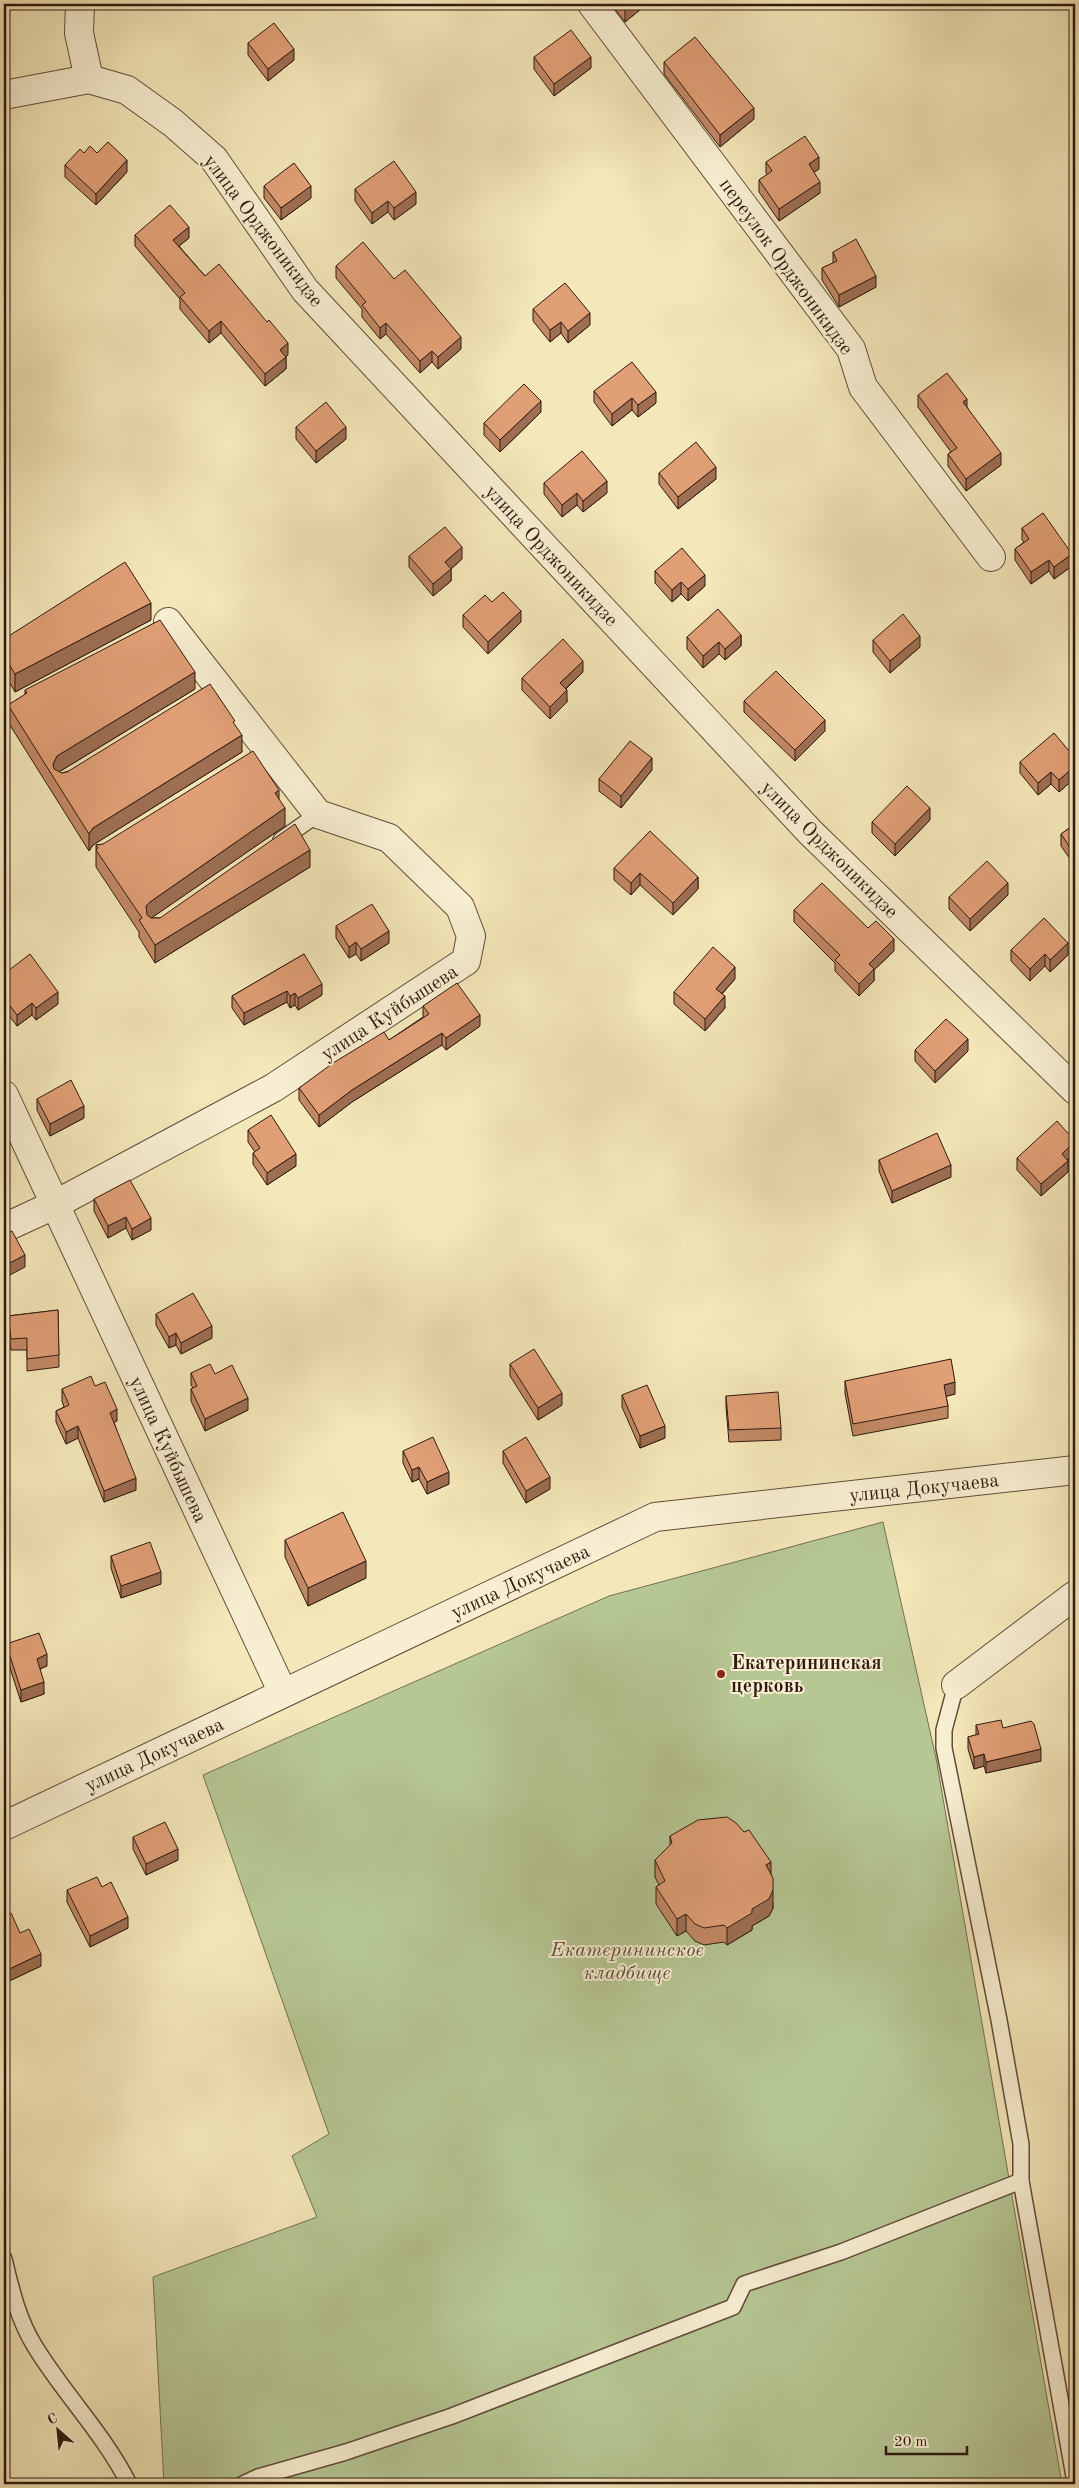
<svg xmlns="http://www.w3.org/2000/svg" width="1079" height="2488" viewBox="0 0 1079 2488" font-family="'Old Standard TT',serif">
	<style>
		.green { fill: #b6c794; stroke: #737052 }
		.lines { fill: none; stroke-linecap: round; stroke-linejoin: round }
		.service-casing { stroke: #614c3a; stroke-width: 18 }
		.minor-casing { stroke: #614c3a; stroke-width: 30 }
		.service { stroke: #f8efd2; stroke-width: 15 }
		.minor { stroke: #f8efd2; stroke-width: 28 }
		.wall { fill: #c28965; stroke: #301910 }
		.shaded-wall { fill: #9e6f53; stroke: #301910 }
		.building { fill: #e19f76; stroke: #301910 }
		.poi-dot { fill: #8f2418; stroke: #f8efd2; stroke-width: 2 }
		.labels { text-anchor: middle; stroke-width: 4; stroke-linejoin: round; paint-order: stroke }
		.street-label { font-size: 20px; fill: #301910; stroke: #f8efd2 }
		.poi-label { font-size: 20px; font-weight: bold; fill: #301910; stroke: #f8efd2; text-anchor: start }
		.park-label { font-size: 20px; font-style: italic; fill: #584d38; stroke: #f8efd2 }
	</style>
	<rect width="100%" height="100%" fill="#f4e7b9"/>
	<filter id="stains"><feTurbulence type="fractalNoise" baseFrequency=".004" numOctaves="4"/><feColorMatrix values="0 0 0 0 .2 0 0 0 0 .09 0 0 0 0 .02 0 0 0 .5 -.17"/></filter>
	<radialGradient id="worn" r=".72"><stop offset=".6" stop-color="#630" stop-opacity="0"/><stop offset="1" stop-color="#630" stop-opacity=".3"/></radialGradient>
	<polygon class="green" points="883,1522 936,1758 1062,2484 164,2484 153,2277 317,2217 292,2156 329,2134 203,1775 609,1596"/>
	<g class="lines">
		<defs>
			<g id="service">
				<polyline points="281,840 318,814"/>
				<polyline points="956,1685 944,1730 944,1748 999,2020 1021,2144 1021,2181 1075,2482"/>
				<path d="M4,2259C11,2288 18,2319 34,2345C63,2393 104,2434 129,2484"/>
				<polyline points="243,2484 258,2477 346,2452 452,2416 733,2307 744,2284 841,2252 1021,2181"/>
			</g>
			<g id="minor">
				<polyline points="80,4 79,33 89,79 127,90 173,123 214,159 305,290 810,832 1075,1090"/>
				<polyline points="592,4 851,349 863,387 991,557"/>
				<polyline points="4,95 89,79"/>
				<polyline points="4,1095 283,1693"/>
				<polyline points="4,1228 54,1205 273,1088 466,961 471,936 460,907 389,838 318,814 168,622"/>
				<polyline points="956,1685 1075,1595"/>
				<polyline points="4,1826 655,1517 1075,1470"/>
			</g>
		</defs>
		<use href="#service" class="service-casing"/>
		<use href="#minor" class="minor-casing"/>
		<use href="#service" class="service"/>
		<use href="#minor" class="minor"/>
	</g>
	<g class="wall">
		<polygon points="611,4 647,4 625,22"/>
		<polygon points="248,43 294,60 268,81 248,55"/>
		<polygon points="534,57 591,68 554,96 534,69"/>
		<polygon points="664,62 754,119 720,147 664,74"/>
		<polygon points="84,153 97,153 127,172 96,205 65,177 65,165"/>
		<polygon points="766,162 819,169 814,172 820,193 779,221 759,192 759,180 767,175 766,173"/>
		<polygon points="264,186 311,198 281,220 264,198"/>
		<polygon points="355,189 416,204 394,220 388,212 372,224 355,201"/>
		<polygon points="135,235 189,238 179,246 205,276 288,355 286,357 286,369 265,386 221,333 209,343 180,309 180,299 135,246"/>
		<polygon points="833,252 876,287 839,307 822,280 822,268 833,263"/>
		<polygon points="336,266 394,279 461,349 438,369 432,362 420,373 386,334 380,339 362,317 362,309 336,278"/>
		<polygon points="533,309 590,325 568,343 561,333 550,342 533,321"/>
		<polygon points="594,391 656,403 638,417 632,410 612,426 594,402"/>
		<polygon points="918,395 967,407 1001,465 966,491 948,466 948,454 951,452 918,407"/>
		<polygon points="541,412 500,452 484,435 484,423"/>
		<polygon points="296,427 346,439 316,463 296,439"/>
		<polygon points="659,473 716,479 678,509 659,484"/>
		<polygon points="544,483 607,493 583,512 577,505 562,517 544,494"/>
		<polygon points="1022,528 1072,566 1054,579 1049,571 1031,584 1015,560 1015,549 1024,542 1022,540"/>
		<polygon points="409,556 462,559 451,569 451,581 433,596 409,567"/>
		<polygon points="655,571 705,586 688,601 681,594 672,602 655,583"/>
		<polygon points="463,615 521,622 488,654 463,627"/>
		<polygon points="151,620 15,692 4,673 4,639"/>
		<polygon points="741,635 741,646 725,660 719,654 703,668 687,649 687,637"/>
		<polygon points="873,640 920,647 890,673 873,652"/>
		<polygon points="583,672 566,689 567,702 550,719 522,690 522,678"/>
		<polygon points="195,689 59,772 62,773 235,725 242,752 93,845 89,851 8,722 8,705 25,695 25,690"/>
		<polygon points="744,701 825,731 795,761 744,712"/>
		<polygon points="1075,758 1075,778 1059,792 1051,784 1038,795 1020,773 1020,762"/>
		<polygon points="652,770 621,808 599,791 599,779"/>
		<polygon points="930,820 895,856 872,833 872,822"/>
		<polygon points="1075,824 1075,866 1061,846 1061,834"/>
		<polygon points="285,826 151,918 160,918 310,867 155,963 139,937 139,932 96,867 96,845"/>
		<polygon points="614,868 698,877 698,889 673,915 640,885 631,895 614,880"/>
		<polygon points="1008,895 970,931 949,909 949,897"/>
		<polygon points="794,910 868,928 894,951 874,970 874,981 859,996 835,971 835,963 794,922"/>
		<polygon points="336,926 389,943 361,961 356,954 349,958 336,938"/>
		<polygon points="1011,950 1068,955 1050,972 1045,966 1030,981 1011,961"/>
		<polygon points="304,954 322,995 298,1010 295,1005 290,1008 287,1002 244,1025 232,1008 232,996"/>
		<polygon points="4,974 58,1004 36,1020 32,1015 17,1026 4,1009"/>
		<polygon points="735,979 722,994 725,1008 705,1031 674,1004 674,992"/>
		<polygon points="423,1006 480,1026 446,1050 442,1045 352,1102 319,1127 299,1100 299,1088 389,1040 423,1017"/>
		<polygon points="915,1050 968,1051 935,1083 915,1061"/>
		<polygon points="37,1099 84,1118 50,1136 37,1110"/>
		<polygon points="248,1130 296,1166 267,1185 253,1164 253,1153 255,1152 248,1142"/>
		<polygon points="1075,1141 1075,1153 1068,1160 1068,1172 1041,1196 1017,1170 1017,1158"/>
		<polygon points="879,1160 951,1177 892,1203 879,1171"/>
		<polygon points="94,1199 151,1230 132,1240 126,1228 108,1238 94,1211"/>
		<polygon points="58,1310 59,1367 27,1371 27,1350 11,1350 8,1327 8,1316"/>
		<polygon points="156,1314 212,1338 181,1354 176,1345 169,1348 156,1325"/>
		<polygon points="510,1364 562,1405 538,1420 510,1376"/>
		<polygon points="191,1373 215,1374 248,1410 205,1431 191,1401 191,1389 193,1388 191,1385"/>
		<polygon points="845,1381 955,1394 946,1396 948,1406 948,1418 853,1436 845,1393"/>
		<polygon points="95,1386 117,1421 114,1422 136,1490 104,1502 78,1438 66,1444 56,1422 56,1411 64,1407 62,1401 62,1389"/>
		<polygon points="622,1395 665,1438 640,1448 622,1407"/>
		<polygon points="726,1396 781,1428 781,1440 729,1442 726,1407"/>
		<polygon points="403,1451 449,1484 427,1494 419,1479 412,1482 403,1463"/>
		<polygon points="503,1451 550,1489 526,1503 503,1463"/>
		<polygon points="285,1540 366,1578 308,1606 285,1557"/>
		<polygon points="111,1556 161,1584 121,1598 111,1568"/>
		<polygon points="6,1644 47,1666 40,1669 44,1694 21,1702 6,1656"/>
		<polygon points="976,1725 1003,1728 1041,1761 986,1773 984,1766 974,1769 968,1749 968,1737 976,1735"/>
		<polygon points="670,1836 771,1874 773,1908 769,1916 752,1926 752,1930 727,1945 724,1942 704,1945 695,1941 686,1931 677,1936 656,1904 656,1887 659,1885 655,1877 655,1860 670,1845"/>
		<polygon points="133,1837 178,1860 146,1875 133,1849"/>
		<polygon points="102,1887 128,1928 90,1947 67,1902 67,1890"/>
		<polygon points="4,1916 20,1933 41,1966 5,1983 4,1980"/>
	</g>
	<g class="shaded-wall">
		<polygon points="633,4 647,4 625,22 625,10"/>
		<polygon points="294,49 294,60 268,81 268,69"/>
		<polygon points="591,57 591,68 554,96 554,84"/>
		<polygon points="754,108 754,119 720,147 720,135"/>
		<polygon points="819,157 819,169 809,176 809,164"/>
		<polygon points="127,160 127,172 96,205 96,194"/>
		<polygon points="820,182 820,193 779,221 779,209"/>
		<polygon points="311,186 311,198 281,220 281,208"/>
		<polygon points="416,192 416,204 394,220 394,208"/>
		<polygon points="388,201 388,212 372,224 372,213"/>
		<polygon points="189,227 189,238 173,251 173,240"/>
		<polygon points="876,276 876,287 839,307 839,295"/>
		<polygon points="590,313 590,325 568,343 568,331"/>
		<polygon points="221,321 221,333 209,343 209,331"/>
		<polygon points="561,322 561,333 550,342 550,330"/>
		<polygon points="386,323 386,334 380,339 380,328"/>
		<polygon points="461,337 461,349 438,369 438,357"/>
		<polygon points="288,343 288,355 280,362 280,350"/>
		<polygon points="432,351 432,362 420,373 420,361"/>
		<polygon points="286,357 286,369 265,386 265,374"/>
		<polygon points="656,392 656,403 638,417 638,405"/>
		<polygon points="632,398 632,410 612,426 612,414"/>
		<polygon points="967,399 967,411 963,402"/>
		<polygon points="541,401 541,412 500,452 500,440"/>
		<polygon points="346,427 346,439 316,463 316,451"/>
		<polygon points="1001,453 1001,465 966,491 966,479"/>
		<polygon points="716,467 716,479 678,509 678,497"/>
		<polygon points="607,481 607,493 583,512 583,501"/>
		<polygon points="577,493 577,505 562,517 562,505"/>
		<polygon points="462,547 462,559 445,574 445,562"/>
		<polygon points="1072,554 1072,566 1054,579 1054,567"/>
		<polygon points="1049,560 1049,571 1031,584 1031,572"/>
		<polygon points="451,569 451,581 433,596 433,584"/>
		<polygon points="705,575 705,586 688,601 688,589"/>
		<polygon points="681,582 681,594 672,602 672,590"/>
		<polygon points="151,603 151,620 15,692 15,674"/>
		<polygon points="521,611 521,622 488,654 488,642"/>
		<polygon points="741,635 741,646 725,660 725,649"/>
		<polygon points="920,636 920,647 890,673 890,661"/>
		<polygon points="719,642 719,654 703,668 703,656"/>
		<polygon points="583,661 583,672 560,694 560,683"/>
		<polygon points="195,672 195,689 57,773 54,778 53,764 57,756"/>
		<polygon points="567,690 567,702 550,719 550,707"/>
		<polygon points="825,720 825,731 795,761 795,750"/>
		<polygon points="242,735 242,752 93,845 89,851 89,834 93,828"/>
		<polygon points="652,758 652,770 621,808 621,796"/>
		<polygon points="1075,766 1075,778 1059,792 1059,780"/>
		<polygon points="1051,772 1051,784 1038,795 1038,783"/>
		<polygon points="279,790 279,807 275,793"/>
		<polygon points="285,808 285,826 150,919 146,923 146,906 150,902"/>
		<polygon points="930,808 930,820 895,856 895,844"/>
		<polygon points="310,850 310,867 155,963 155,945"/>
		<polygon points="640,873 640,885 631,895 631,883"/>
		<polygon points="698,877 698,889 673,915 673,903"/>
		<polygon points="1008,883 1008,895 970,931 970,919"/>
		<polygon points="389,931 389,943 361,961 361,949"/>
		<polygon points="894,939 894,951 874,970 874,981 859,996 859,984 869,964"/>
		<polygon points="356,942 356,954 349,958 349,947"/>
		<polygon points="1068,943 1068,955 1050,972 1050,960"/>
		<polygon points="1045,954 1045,966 1030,981 1030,969"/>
		<polygon points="735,967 735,979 716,1000 716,989"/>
		<polygon points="322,984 322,995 298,1010 298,998"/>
		<polygon points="287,991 287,1002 244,1025 244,1013"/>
		<polygon points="58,992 58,1004 36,1020 36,1008"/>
		<polygon points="295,993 295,1005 290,1008 290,996"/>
		<polygon points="725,996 725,1008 705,1031 705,1019"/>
		<polygon points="32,1003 32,1015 17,1026 17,1015"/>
		<polygon points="480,1015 480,1026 446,1050 446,1038"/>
		<polygon points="442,1033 442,1045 352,1102 319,1127 319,1115 352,1090"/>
		<polygon points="968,1039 968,1051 935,1083 935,1071"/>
		<polygon points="84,1106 84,1118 50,1136 50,1124"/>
		<polygon points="1075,1141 1075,1153 1062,1165 1062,1154"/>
		<polygon points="296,1154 296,1166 267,1185 267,1173"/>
		<polygon points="1068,1161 1068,1172 1041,1196 1041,1184"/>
		<polygon points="951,1165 951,1177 892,1203 892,1191"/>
		<polygon points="126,1217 126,1228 108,1238 108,1226"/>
		<polygon points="151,1218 151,1230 132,1240 132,1229"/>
		<polygon points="25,1255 25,1267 8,1276 8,1287 4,1289 4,1266"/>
		<polygon points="212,1326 212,1338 181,1354 181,1343"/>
		<polygon points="176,1333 176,1345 169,1348 169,1337"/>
		<polygon points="955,1382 955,1394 944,1397 944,1385"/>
		<polygon points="562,1393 562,1405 538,1420 538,1408"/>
		<polygon points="248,1398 248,1410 205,1431 205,1419"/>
		<polygon points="117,1409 117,1421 110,1424 110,1413"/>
		<polygon points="78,1426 78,1438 66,1444 66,1432"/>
		<polygon points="665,1426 665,1438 640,1448 640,1436"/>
		<polygon points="419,1467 419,1479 412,1482 412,1470"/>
		<polygon points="449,1472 449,1484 427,1494 427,1482"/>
		<polygon points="550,1477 550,1489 526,1503 526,1491"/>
		<polygon points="136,1478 136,1490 104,1502 104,1491"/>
		<polygon points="366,1561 366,1578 308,1606 308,1588"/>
		<polygon points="161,1572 161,1584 121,1598 121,1586"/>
		<polygon points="47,1654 47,1666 37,1670 37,1659"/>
		<polygon points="44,1682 44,1694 21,1702 21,1690"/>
		<polygon points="1041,1749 1041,1761 986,1773 986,1762"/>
		<polygon points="984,1754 984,1766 974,1769 974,1757"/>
		<polygon points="178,1849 178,1860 146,1875 146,1864"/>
		<polygon points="771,1862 771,1879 766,1865"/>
		<polygon points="773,1890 773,1908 769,1916 752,1926 752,1930 727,1945 727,1928 752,1909"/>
		<polygon points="686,1914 686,1931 677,1936 677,1919"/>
		<polygon points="128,1917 128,1928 90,1947 90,1936"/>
		<polygon points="41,1954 41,1966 5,1983 5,1971"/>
	</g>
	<g class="building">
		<polygon points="620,4 633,4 625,10"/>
		<polygon points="274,23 294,49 268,69 248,43"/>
		<polygon points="571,30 591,57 554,84 534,57"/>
		<polygon points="695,37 754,108 720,135 664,62"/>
		<polygon points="805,136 819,157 809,164 820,182 779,209 759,180 772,171 766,162"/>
		<polygon points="108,142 127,160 96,194 65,165 80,149 84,153 90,146 97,153"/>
		<polygon points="394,161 416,192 394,208 388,201 372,213 355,189"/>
		<polygon points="294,163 311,186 281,208 264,186"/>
		<polygon points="170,205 189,227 173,240 205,276 219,264 267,322 269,320 288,343 280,350 286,357 265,374 221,321 209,331 180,297 185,293 135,235"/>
		<polygon points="856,239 876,276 839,295 822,268 837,261 833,252"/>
		<polygon points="363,242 394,279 405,270 461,337 438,357 432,351 420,361 386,323 380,328 362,305 366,302 336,266"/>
		<polygon points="565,283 590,313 568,331 561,322 550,330 533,309"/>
		<polygon points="632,362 656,392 638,405 632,398 612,414 594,391"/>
		<polygon points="947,373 967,399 963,402 1001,453 966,479 948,454 957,448 918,395"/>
		<polygon points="524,384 541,401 500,440 484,423"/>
		<polygon points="326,402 346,427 316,451 296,427"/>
		<polygon points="696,442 716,467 678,497 659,473"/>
		<polygon points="582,451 607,481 583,501 577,493 562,505 544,483"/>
		<polygon points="1043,513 1072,554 1054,567 1049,560 1031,572 1015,549 1029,539 1022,528"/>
		<polygon points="445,527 462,547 445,562 451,569 433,584 409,556"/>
		<polygon points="682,548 705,575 688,589 681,582 672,590 655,571"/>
		<polygon points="125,562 151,603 15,674 4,656 4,639"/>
		<polygon points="503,592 521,611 488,642 463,615 485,595 492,602"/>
		<polygon points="718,609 741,635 725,649 719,642 703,656 687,637"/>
		<polygon points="903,614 920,636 890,661 873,640"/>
		<polygon points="160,620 195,672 57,756 53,764 54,769 62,773 67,772 210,684 235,721 233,722 242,735 93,828 89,834 8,705 27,693 25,690"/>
		<polygon points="563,639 583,661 560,683 567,690 550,707 522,678"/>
		<polygon points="776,671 825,720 795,750 744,701"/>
		<polygon points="1054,733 1075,758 1075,766 1059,780 1051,772 1038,783 1020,762"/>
		<polygon points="630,741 652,758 621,796 599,779"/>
		<polygon points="253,751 279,790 275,793 285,808 150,902 146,906 147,915 151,918 160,918 295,824 310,850 155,945 139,920 142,918 96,850 98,848 96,845 103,844"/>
		<polygon points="907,786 930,808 895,844 872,822"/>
		<polygon points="1075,824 1075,855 1061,834"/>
		<polygon points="650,831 698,877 673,903 640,873 631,883 614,868"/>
		<polygon points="987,861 1008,883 970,919 949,897"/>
		<polygon points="822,883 868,928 876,921 894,939 869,964 874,969 859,984 835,960 840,955 794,910"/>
		<polygon points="372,904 389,931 361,949 356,942 349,947 336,926"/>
		<polygon points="1044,918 1068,943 1050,960 1045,954 1030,969 1011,950"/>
		<polygon points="713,947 735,967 716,989 725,996 705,1019 674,992"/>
		<polygon points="30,954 58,992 36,1008 32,1003 17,1015 4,998 4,992 5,991 4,990 4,974"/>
		<polygon points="304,954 322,984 298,998 295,993 290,996 287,991 244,1013 232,996"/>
		<polygon points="457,983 480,1015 446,1038 442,1033 352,1090 319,1115 299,1088 333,1063 384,1032 389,1040 429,1014 423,1006"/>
		<polygon points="946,1019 968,1039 935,1071 915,1050"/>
		<polygon points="71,1080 84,1106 50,1124 37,1099"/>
		<polygon points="271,1115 296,1154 267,1173 253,1153 260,1148 248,1130"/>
		<polygon points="1057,1121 1075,1141 1062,1154 1068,1161 1041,1184 1017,1158"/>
		<polygon points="937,1133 951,1165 892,1191 879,1160"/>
		<polygon points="130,1180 151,1218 132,1229 126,1217 108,1226 94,1199"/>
		<polygon points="12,1231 25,1255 4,1266 4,1235"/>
		<polygon points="4,1267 8,1275 4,1278"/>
		<polygon points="193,1293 212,1326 181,1343 176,1333 169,1337 156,1314"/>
		<polygon points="58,1310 59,1355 27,1359 27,1338 11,1339 8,1316"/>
		<polygon points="534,1349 562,1393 538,1408 510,1364"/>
		<polygon points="951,1359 955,1382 944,1385 948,1406 853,1424 845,1381"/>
		<polygon points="210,1364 215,1374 232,1365 248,1398 205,1419 191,1389 197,1386 191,1373"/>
		<polygon points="91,1376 95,1386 105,1382 117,1409 110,1413 136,1478 104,1491 78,1426 66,1432 56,1411 69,1405 62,1389"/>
		<polygon points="647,1385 665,1426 640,1436 622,1395"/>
		<polygon points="778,1392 781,1428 729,1430 726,1396"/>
		<polygon points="433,1437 449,1472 427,1482 419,1467 412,1470 403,1451"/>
		<polygon points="526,1437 550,1477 526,1491 503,1451"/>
		<polygon points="343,1512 366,1561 308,1588 285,1540"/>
		<polygon points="150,1542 161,1572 121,1586 111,1556"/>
		<polygon points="39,1633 47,1654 37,1659 44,1682 21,1690 6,1644"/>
		<polygon points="1001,1720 1003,1728 1031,1721 1034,1724 1041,1749 986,1762 984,1754 974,1757 968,1737 979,1734 976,1725"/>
		<polygon points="727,1817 736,1823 744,1832 749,1830 771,1862 766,1865 773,1878 773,1890 769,1899 752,1909 752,1913 727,1928 724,1925 704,1928 695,1924 686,1914 677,1919 656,1887 665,1881 655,1860 672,1843 670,1836 698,1820"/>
		<polygon points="165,1822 178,1849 146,1864 133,1837"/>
		<polygon points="97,1877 102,1887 111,1882 128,1917 90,1936 67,1890"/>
		<polygon points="11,1913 20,1933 29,1929 41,1954 5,1971 4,1968 4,1916"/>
	</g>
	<circle class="poi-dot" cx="721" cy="1674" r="5"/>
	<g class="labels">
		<g class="street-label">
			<text transform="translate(264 230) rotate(53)" y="7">улица Орджоникидзе</text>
			<text transform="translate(787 266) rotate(54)" y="7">переулок Орджоникидзе</text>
			<text transform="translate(552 555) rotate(47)" y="7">улица Орджоникидзе</text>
			<text transform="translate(830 849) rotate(45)" y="7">улица Орджоникидзе</text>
			<text transform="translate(389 1012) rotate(-33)" y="7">улица Куйбышева</text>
			<text transform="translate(169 1449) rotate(65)" y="7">улица Куйбышева</text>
			<text transform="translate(924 1487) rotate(-6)" y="7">улица Докучаева</text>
			<text transform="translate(520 1581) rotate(-25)" y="7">улица Докучаева</text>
			<text transform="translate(154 1754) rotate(-25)" y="7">улица Докучаева</text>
		</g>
		<g class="poi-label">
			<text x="731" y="1669">Екатерининская<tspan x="731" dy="23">церковь</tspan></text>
		</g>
		<g class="park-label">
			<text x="627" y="1956">Екатерининское<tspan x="627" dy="23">кладбище</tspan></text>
		</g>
	</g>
	<rect width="1079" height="2488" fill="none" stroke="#f4e7b9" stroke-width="20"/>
	<rect x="5" y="5" width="1069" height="2478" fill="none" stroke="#301910" stroke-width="2.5"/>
	<rect x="10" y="10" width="1059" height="2468" fill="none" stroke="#301910"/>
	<g transform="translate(58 2430) rotate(333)" stroke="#f8efd2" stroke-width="4" paint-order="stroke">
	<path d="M0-4L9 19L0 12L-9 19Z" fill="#301910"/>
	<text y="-8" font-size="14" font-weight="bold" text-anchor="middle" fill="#301910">С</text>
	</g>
	<path d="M886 2446v8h81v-8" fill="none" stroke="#301910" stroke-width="2.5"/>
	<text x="894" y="2446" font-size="15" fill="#301910" stroke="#f8efd2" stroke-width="4" paint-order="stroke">20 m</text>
	<rect width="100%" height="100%" filter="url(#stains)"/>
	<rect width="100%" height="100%" fill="url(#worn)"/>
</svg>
